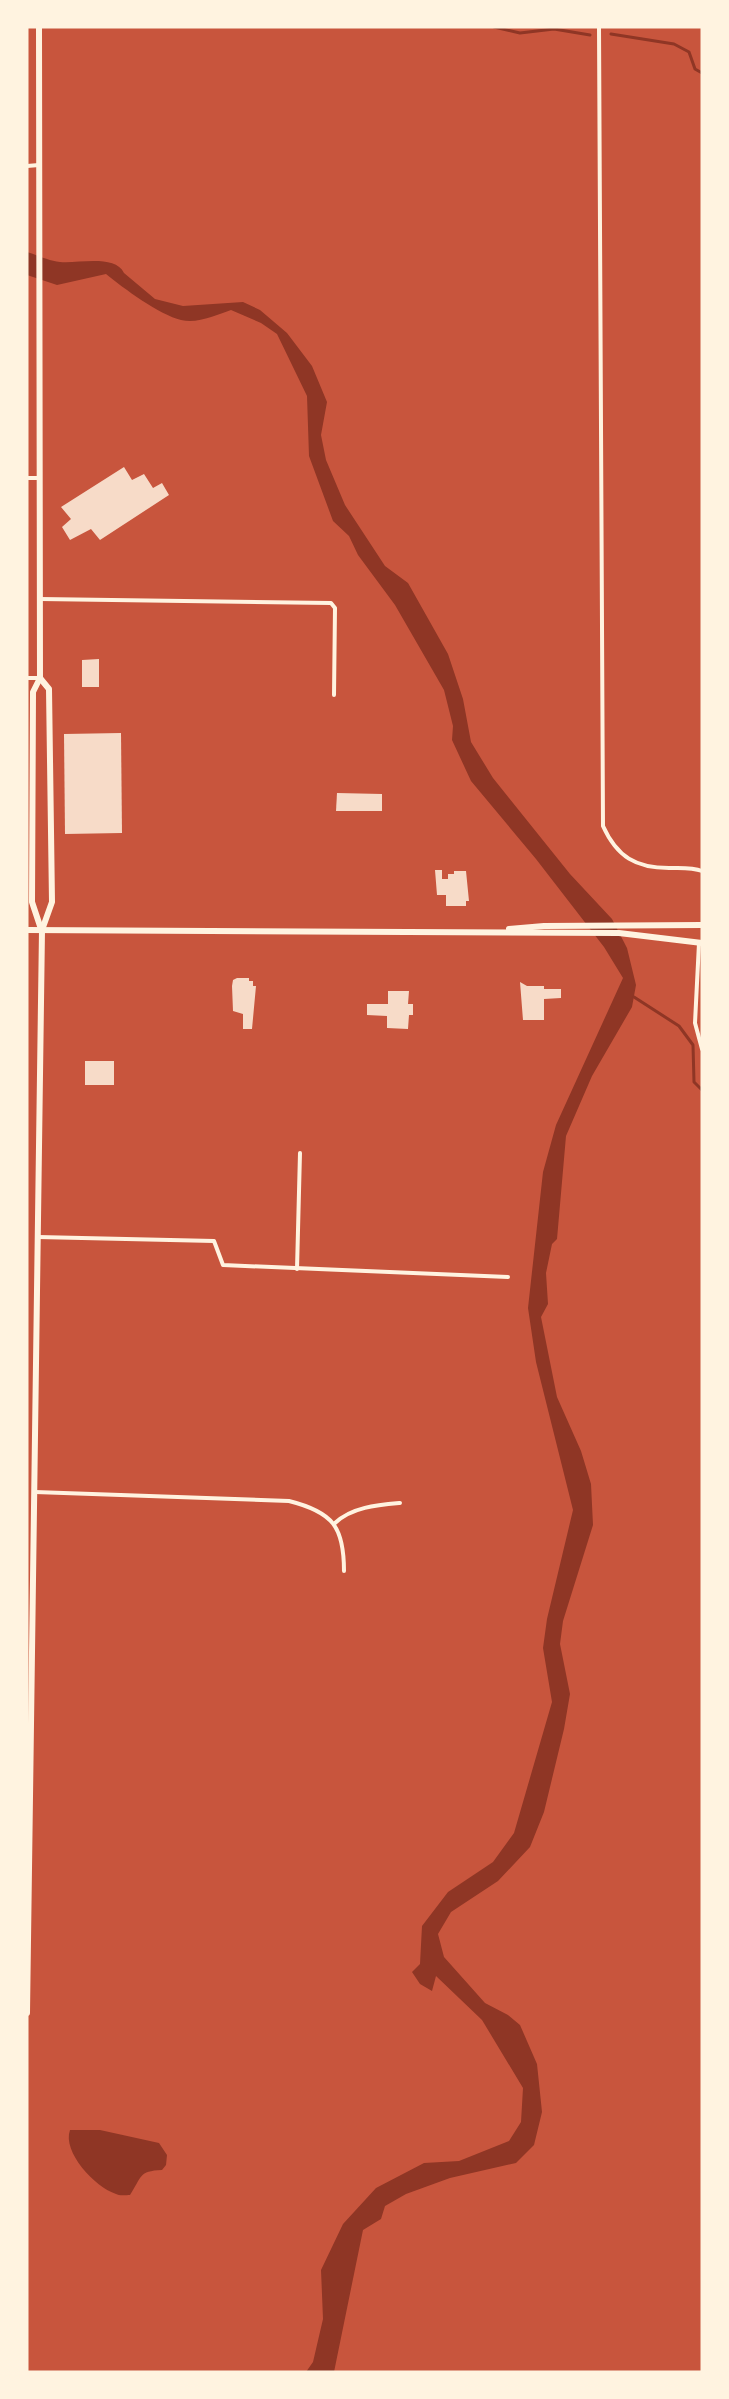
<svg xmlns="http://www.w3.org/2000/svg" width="729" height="2399" viewBox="0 0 729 2399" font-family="'DejaVu Sans',sans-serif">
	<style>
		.water { fill: #8f3625 }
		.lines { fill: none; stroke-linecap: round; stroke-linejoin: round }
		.stream { stroke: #8f3625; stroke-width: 3 }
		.building { fill: #f7dbc8 }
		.minor { stroke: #fff3e0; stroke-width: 4 }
		.primary { stroke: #fff3e0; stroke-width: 6 }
	</style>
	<rect width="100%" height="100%" fill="#c8553d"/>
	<g class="water">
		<path d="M27,252C37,255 49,261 60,262C77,264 115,254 124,273L155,299L183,306L243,302L260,310L287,333L312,366L327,402L321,435L326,460L345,505L385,566L408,583L448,654L463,699L471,742L493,778L570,874L612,919L627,948L636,985L632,1007L592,1076L566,1136L557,1239L552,1244L546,1273L548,1304L541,1317L557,1397L581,1451L591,1484L593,1525L563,1621L560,1644L570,1694L564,1729L544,1812L530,1847L498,1881L451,1912L438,1934L444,1957L485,2003L508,2015L520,2025L537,2064L542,2112L534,2145L516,2163L450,2178L406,2194L385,2206L381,2219L363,2230L334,2372H306L313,2362L323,2319L321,2270L343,2224L376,2188L424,2163L459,2161L509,2141L521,2122L523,2088L482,2020L436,1976L432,1991L420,1984L412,1972L420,1964L422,1926L448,1892L493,1862L514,1833L552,1702L543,1648L547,1619L573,1510L536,1362L528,1308L543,1172L556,1125L623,978L604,947L536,859L471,781L452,740L453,726L444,690L395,605L358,555L349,536L333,521L309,456L307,396L277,334L261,323L231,310C216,315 198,324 181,320C160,315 123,288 106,274L57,285L27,275Z"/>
		<path d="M70,2130H100L159,2143L167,2155L166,2165L162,2170C138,2171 142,2177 130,2195C126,2195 119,2196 116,2194C95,2187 62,2152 70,2130Z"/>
	</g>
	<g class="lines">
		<g class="stream">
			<polyline points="494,27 520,33 554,29 590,35"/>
			<polyline points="611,34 674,44 689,52 695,69 702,73"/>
			<polyline points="634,997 679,1026 693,1045 694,1082 702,1090"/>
		</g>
	</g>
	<g class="building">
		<polygon points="124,467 132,480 144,474 153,488 162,483 169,495 100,540 91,529 70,540 62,527 71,519 61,507"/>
		<polygon points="99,659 99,687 82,687 82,660"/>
		<polygon points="121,733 122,833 65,834 64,734"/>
		<polygon points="337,793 382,794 382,811 336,811"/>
		<polygon points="435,870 442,870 442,879 448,879 448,874 454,874 454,871 466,871 469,901 466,901 466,906 446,906 446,895 437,895"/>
		<polygon points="237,978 249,978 249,981 253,981 253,986 256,986 252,1029 243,1029 243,1014 233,1011 232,986 233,980"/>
		<polygon points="520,982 527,986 544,986 544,989 561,989 561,998 544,999 544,1020 523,1020"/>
		<polygon points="388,991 409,991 408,1004 413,1004 413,1015 409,1015 408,1029 387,1028 387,1016 367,1015 367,1004 388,1004"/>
		<rect x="85" y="1061" width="29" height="24"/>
	</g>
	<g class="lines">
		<g class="minor">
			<path d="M599,27L603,826C617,857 636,868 669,868C680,868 692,867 702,871"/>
			<polyline points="27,166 39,165"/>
			<polyline points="27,478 39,478"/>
			<polyline points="40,599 331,603 335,608 334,695"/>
			<polyline points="27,678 39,678"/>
			<polyline points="699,943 695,1023 702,1049"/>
			<polyline points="38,1237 214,1241 223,1265 508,1277"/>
			<polyline points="297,1269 300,1153"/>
			<path d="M35,1492L289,1501C333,1512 344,1527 344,1571"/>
			<path d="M335,1523C352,1507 377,1505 400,1503"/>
		</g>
		<g class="primary">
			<polyline points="39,27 40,678 33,692 32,902 41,929"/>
			<polyline points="509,929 544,926 702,925"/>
			<polyline points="27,930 619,933 702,943"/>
			<polyline points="27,2013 42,930 52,902 49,689 40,678"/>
		</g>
	</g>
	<rect width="729" height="2399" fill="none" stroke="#fff3e0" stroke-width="57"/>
</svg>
